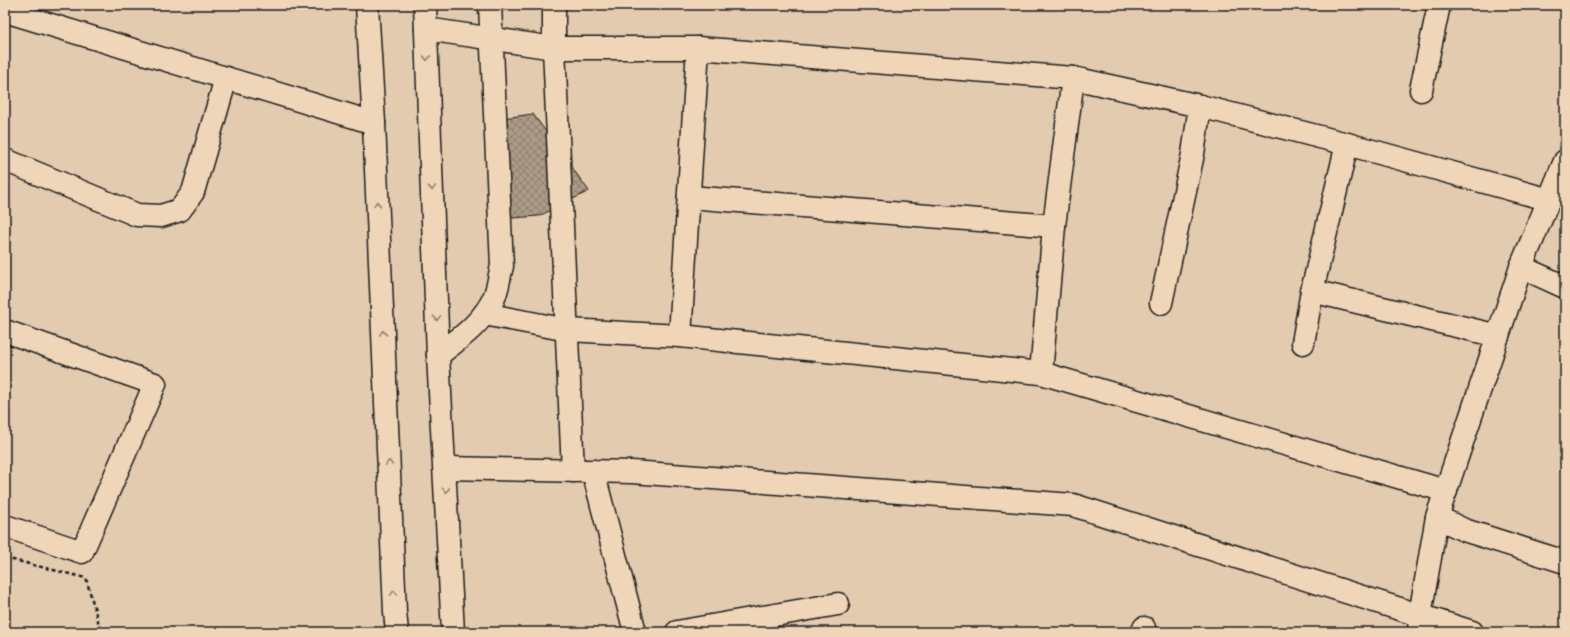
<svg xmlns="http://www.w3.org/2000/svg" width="1570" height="637" viewBox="0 0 1570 637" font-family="'Patrick Hand',sans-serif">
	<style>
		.building { fill: url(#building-cross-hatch); stroke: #1c1c1c }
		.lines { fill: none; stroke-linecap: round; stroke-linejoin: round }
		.minor-casing { stroke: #1c1c1c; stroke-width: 25 }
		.path { stroke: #1c1c1c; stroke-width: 2.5; stroke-dasharray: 4 3; stroke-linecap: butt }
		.minor { stroke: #f0d6b8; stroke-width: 22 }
		.oneway { stroke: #918272 }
	</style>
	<defs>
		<pattern id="building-cross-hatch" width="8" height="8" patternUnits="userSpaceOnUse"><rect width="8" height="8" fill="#ac9a86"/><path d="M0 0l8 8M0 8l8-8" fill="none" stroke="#8b7d6d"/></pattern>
	</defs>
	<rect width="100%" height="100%" fill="#e3cbaf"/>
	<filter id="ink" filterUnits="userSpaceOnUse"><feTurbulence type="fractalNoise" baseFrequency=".025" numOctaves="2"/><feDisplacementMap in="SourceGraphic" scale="8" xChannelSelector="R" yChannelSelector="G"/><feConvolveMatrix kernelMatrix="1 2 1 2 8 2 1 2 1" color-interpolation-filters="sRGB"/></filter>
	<g filter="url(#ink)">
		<polygon class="building" points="533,114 589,191 539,216 500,219 495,119"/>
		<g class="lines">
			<defs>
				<g id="minor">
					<polyline points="367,5 374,123 395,612 397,632"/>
					<polyline points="425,5 438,355 453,632"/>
					<polyline points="554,5 554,48 573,471"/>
					<polyline points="5,11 374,123"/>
					<polyline points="426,29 554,48 698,48 1073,78 1200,106 1347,144 1550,200"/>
					<polyline points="1421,90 1439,5"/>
					<polyline points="5,160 137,215 161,216 180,210 193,192 226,78"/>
					<polyline points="689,197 1054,226"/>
					<polyline points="1521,267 1565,287"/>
					<polyline points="1312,291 1498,336"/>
					<polyline points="1161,303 1193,154 1200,106"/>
					<polyline points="484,314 568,330 680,336 1041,373 1446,491"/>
					<polyline points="5,331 155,384 82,552 5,526"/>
					<polyline points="680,336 698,48"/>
					<polyline points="1303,343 1312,291 1347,144"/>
					<path d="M438,355C459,339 481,324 493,300C498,290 499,277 502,266L490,5"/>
					<polyline points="1041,373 1054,226 1073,78"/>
					<polyline points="445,468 632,472 1073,505 1472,632"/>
					<polyline points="593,471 635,632"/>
					<polyline points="1437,517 1464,530 1565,562"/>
					<polyline points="677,632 838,604"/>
					<polyline points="1144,632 1144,628"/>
					<polyline points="1419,632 1420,615 1437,517 1521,267 1565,161"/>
				</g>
			</defs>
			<use href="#minor" class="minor-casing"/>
			<polyline class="path" points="5,558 86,578 101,632"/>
			<use href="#minor" class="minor"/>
		</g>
		<defs><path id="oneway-chevron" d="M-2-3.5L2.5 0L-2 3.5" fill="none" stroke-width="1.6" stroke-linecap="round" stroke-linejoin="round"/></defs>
		<g class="oneway">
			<use href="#oneway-chevron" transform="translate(427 58) rotate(88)"/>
			<use href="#oneway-chevron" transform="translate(432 188) rotate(88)"/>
			<use href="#oneway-chevron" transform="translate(377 204) rotate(-92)"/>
			<use href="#oneway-chevron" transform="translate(437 318) rotate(88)"/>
			<use href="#oneway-chevron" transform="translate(383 333) rotate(-92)"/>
			<use href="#oneway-chevron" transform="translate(389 463) rotate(-92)"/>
			<use href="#oneway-chevron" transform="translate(446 490) rotate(87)"/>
			<use href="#oneway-chevron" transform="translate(394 593) rotate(-92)"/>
		</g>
	</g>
	<rect width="1570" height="637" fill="none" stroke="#f0d6b8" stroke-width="20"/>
	<rect x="10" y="10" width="1550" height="617" fill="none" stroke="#1c1c1c" stroke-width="1.5" filter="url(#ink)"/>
</svg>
